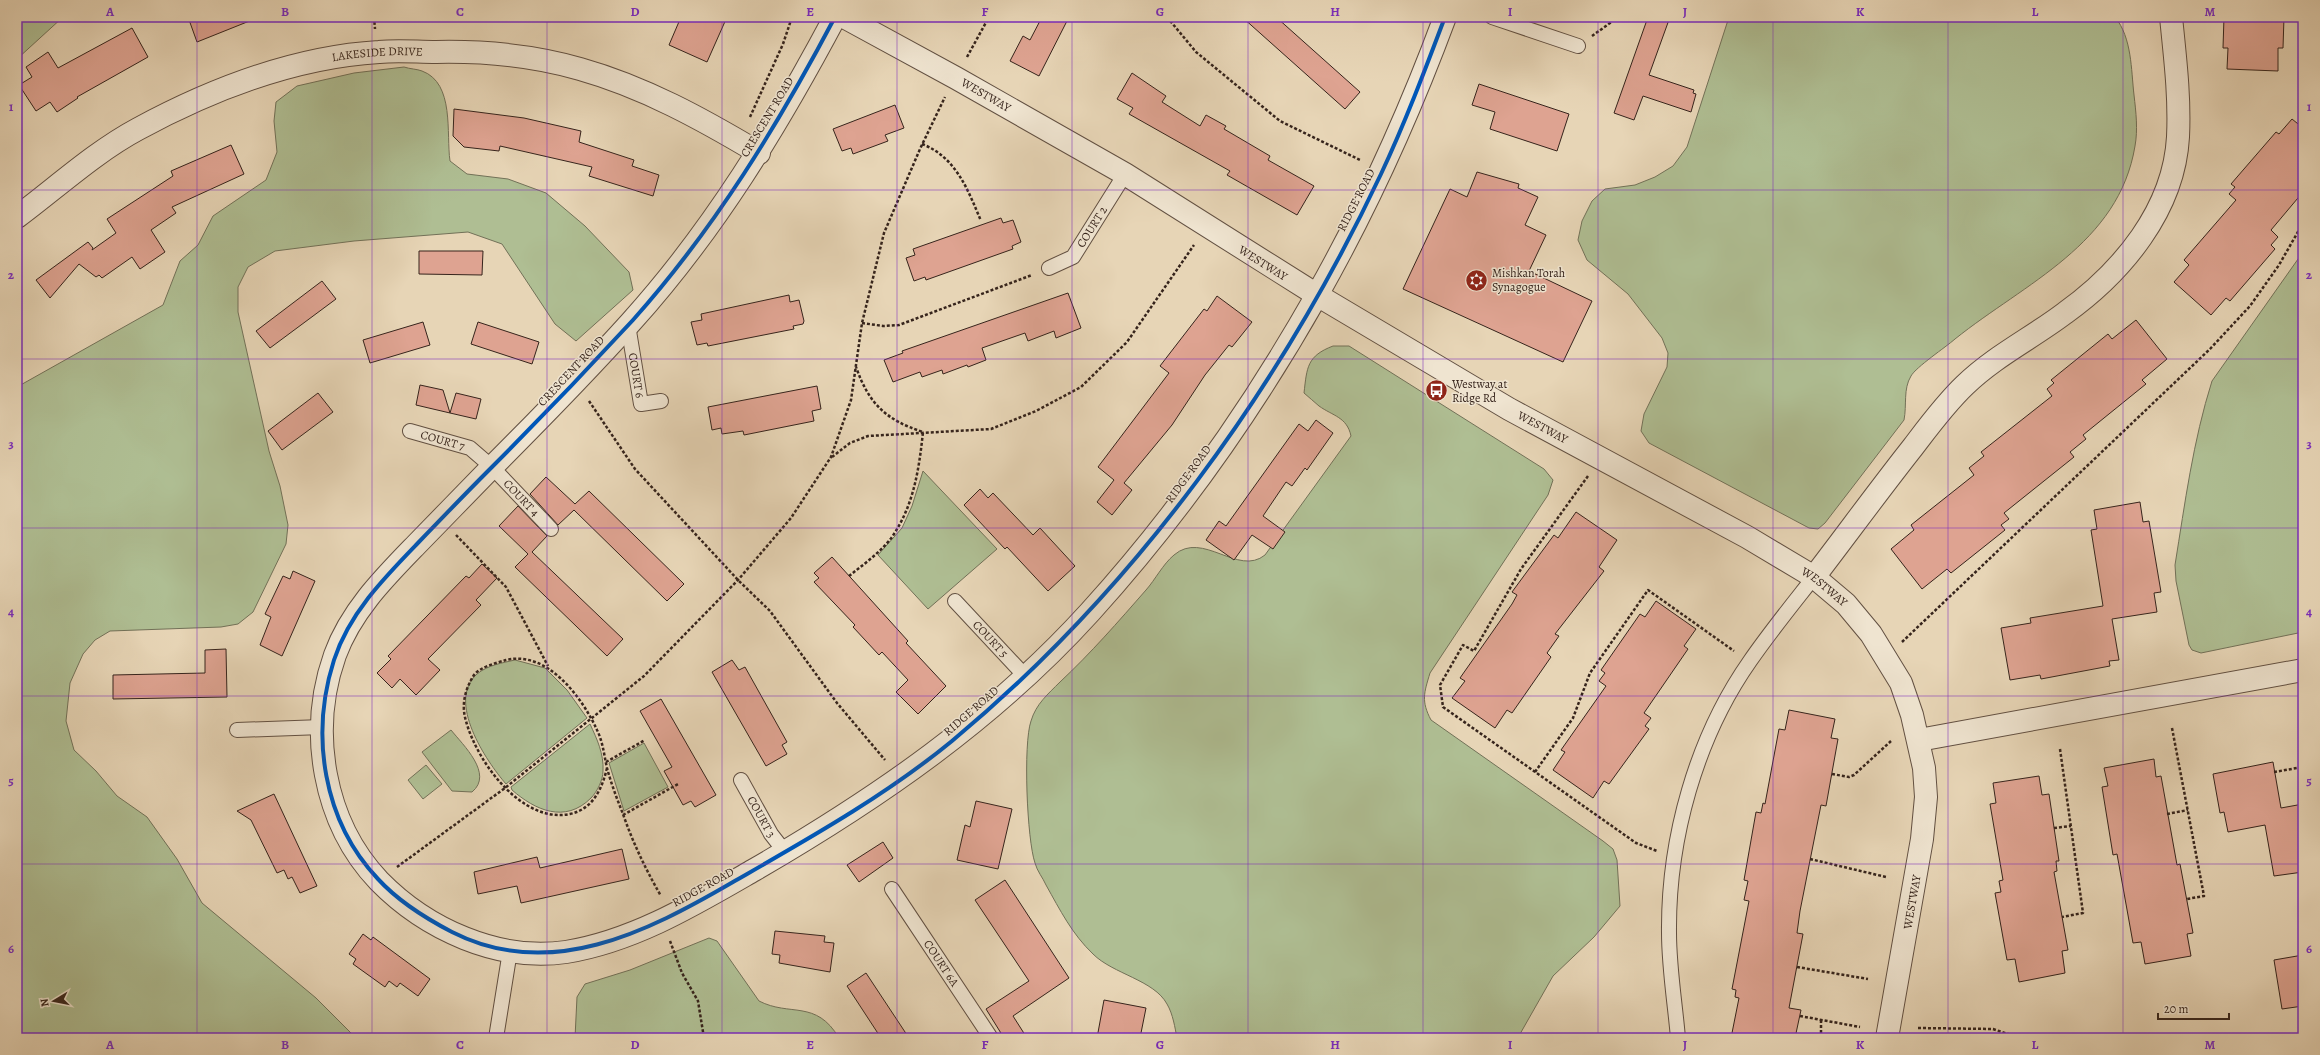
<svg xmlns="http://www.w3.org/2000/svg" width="2320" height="1055" viewBox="0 0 2320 1055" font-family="Alegreya,serif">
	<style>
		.green { fill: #afbe93; stroke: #727158 }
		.building { fill: #dea391; stroke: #36241c }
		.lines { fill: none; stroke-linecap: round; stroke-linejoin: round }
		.service-casing { stroke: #625042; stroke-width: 16 }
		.minor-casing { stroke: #625042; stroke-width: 24 }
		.tertiary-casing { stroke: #625042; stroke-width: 24 }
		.path { stroke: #36241c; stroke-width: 2.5; stroke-dasharray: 3 2; stroke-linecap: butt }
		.service { stroke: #efe4d0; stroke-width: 14 }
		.minor { stroke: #efe4d0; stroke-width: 22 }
		.tertiary { stroke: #efe4d0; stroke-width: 22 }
		.cycleway-casing { stroke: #efe4d0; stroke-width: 6 }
		.cycleway { stroke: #0057b8; stroke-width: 4 }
		.grid { fill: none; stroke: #7b2cbf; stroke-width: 1; stroke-opacity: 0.55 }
		.labels { text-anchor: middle; stroke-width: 3; stroke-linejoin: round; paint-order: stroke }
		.street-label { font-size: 12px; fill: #36241c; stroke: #efe4d0 }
		.poi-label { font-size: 12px; fill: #36241c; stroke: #efe4d0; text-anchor: start }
		.neatline { fill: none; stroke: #7b2cbf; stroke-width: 1.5 }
		.grid-label { font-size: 13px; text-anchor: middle; font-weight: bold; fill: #7b2cbf }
	</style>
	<rect width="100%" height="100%" fill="#e7d5b6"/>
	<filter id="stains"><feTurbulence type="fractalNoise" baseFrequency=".005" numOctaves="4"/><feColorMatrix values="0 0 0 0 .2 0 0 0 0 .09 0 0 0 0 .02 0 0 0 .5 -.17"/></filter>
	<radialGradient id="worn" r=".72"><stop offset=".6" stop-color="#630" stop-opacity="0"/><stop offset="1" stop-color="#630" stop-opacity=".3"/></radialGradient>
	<g class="green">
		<polygon points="17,17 63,17 17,59"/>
		<path d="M1729,17H2115C2132,38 2131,69 2134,95C2136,112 2138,130 2135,146C2119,244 2025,283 1955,339C1946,347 1916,367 1911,376C1903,389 1907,405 1904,420L1825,523L1818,529L1809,528L1649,443L1641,431L1644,414L1667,367L1668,353L1662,338L1628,294L1587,260L1578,240L1582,221L1592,201L1605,189L1635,185L1655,177L1673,166L1687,147Z"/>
		<path d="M404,67C410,69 417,69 422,71C455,83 446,134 450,161L467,174L508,179L546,193L585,226L629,272L633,290L576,341L555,324L502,244L468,232L354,241L275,251L248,267L238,287V312L269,451L280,486L288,525L286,544L253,612L238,624L221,627L110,631L95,640L83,654L70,683L66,721L74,750L96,771L117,796L147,817L177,859L202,903L316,998L356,1038H17V387L163,305L180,261L198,245L213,216L266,180L277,152L274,121L276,102L297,86L354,73Z"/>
		<path d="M2303,252V632L2201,653L2192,650L2189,645L2176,581L2175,565C2185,503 2193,441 2212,381Z"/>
		<path d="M1333,346H1349L1544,469L1553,480L1548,495L1430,673C1424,693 1421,701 1431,720L1603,841L1613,849L1617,860L1620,906L1594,937L1553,976L1520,1034L1514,1038H1177C1175,1028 1173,1014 1167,1004C1154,980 1113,974 1093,954C1072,934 1060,910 1046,885C1043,878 1037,871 1035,863C1027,840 1023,744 1031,721C1036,704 1048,694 1060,682C1091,653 1118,622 1146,590C1155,580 1163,564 1174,555C1203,530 1238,577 1265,555L1351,436C1347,417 1333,416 1319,406C1314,402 1309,397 1304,393C1307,367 1307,356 1333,346Z"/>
		<polygon points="923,471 997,549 928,609 878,555 902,528 912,506"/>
		<path d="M515,660L545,668L567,690L587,718L506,784C486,761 446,701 477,674C488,665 502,663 515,660Z"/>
		<path d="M590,724C597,739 604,754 603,771C603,780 597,792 591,798C565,824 535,810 512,790L511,787Z"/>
		<path d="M451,730C463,745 494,774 472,792L452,791L422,752Z"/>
		<polygon points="644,743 668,787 624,811 609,763"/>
		<polygon points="426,765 442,784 423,799 408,780"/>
		<path d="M709,938L717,941L759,1001C790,1017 816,999 839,1038H575L577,997L585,984L630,970Z"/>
	</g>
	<g class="building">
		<polygon points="188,17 257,17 257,18 197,42"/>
		<polygon points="681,17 727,17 707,62 669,45"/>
		<polygon points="1042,17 1069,17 1039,76 1010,61 1023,36 1030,40"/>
		<polygon points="1242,17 1276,17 1360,92 1345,109"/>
		<polygon points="1648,17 1670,17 1649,75 1694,90 1693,93 1696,94 1691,112 1643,96 1634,120 1614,113"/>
		<polygon points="2224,17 2284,17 2283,48 2278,48 2278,71 2227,69 2228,48 2223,48"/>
		<polygon points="132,28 148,57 77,97 78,98 57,112 50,102 36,111 19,85 32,77 26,67 48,52 58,68"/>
		<polygon points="1132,73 1166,96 1162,102 1200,126 1206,115 1226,126 1224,129 1270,156 1268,160 1314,186 1297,215 1227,175 1230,171 1129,114 1133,108 1117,99"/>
		<polygon points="1479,84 1569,114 1557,151 1490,129 1495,112 1472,105"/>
		<polygon points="895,105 904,128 885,135 888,141 853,154 851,148 842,151 833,129"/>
		<polygon points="454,109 524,118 581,131 579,142 634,160 632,166 659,175 653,196 589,176 592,167 500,146 499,151 464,147 453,136"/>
		<polygon points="2292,119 2303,128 2303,192 2271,230 2278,237 2271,245 2275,249 2230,301 2226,298 2211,315 2174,282 2189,265 2184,260 2236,200 2229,194 2235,187 2231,184 2276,132 2279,134"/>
		<polygon points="231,145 244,174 172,207 176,213 151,230 165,252 140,269 132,257 102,278 99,275 96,277 79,264 50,298 36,280 88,242 93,248 92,250 116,233 107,219 173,176 171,171"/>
		<polygon points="1477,172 1519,184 1518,188 1538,197 1525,225 1546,235 1529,271 1592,301 1563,362 1403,289 1450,189 1467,197"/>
		<polygon points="1001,218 1003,223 1013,220 1021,242 1012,246 1013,249 926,280 925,277 914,281 906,258 915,255 913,249"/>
		<polygon points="419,251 483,251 482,275 419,274"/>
		<polygon points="322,281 336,299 270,348 256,331"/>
		<polygon points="1068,293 1081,328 1056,338 1054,331 1028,341 1025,333 982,348 986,360 968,367 967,365 943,374 942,370 922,377 920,372 893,382 884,360 903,353 902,351"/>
		<polygon points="789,295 790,302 799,300 804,321 803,324 793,326 794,329 708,346 707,343 697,345 691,322 702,320 701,314"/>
		<polygon points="1217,296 1252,322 1232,347 1229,345 1205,375 1172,425 1124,483 1132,490 1112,515 1097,502 1114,480 1098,467 1169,373 1160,366 1204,309 1207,311"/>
		<polygon points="2136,320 2167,359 2142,380 2146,384 2083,435 2086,439 2070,452 2074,457 2004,513 2009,519 2001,525 2005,530 1951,573 1947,569 1922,589 1891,549 1914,530 1911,525 1974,475 1969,468 1984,456 1981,452 2052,396 2047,389 2054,383 2051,380 2108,334 2112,339"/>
		<polygon points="423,322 430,345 370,363 363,340"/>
		<polygon points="478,322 539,342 532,364 471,344"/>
		<polygon points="420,385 443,390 450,413 416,405"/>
		<polygon points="817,386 821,409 812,411 814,421 744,435 743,431 722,434 721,428 712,430 708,407"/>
		<polygon points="318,393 333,412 282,450 268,431"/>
		<polygon points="456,393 481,399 476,419 450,413"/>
		<polygon points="1316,420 1333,433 1307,470 1305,468 1292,486 1286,482 1263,516 1285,532 1273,549 1252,535 1234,560 1206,540 1219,521 1226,526 1299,424 1308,431"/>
		<polygon points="546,477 575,504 589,491 684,584 667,601 574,510 558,525 530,494"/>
		<polygon points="980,489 988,498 993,493 1033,535 1040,528 1075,566 1048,591 1007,547 1005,549 964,505"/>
		<polygon points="2140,502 2143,522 2149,521 2161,592 2154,593 2157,612 2112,619 2119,660 2109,661 2110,666 2041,679 2040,675 2010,680 2001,628 2031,623 2030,618 2103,606 2091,530 2097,529 2094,510"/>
		<polygon points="518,506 547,536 532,552 623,639 607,656 515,567 528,554 499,526"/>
		<polygon points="1576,512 1617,540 1599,567 1604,571 1555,634 1559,636 1547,653 1551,657 1512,713 1507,710 1495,728 1452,698 1465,681 1460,678 1512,604 1517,595 1512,592 1554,535 1558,538"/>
		<polygon points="832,557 908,641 906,643 946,686 918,714 896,692 908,680 882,652 879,655 853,627 855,625 814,582 819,578 814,573"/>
		<polygon points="482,564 497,578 476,600 481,605 428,659 440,670 416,695 400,679 392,688 377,673 391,659 388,656 466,576 469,578"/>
		<polygon points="293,571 315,581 282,656 260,645 271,617 265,614 283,576 290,579"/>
		<polygon points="1656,601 1696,629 1684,646 1688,649 1644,713 1651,718 1645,726 1649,729 1609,784 1604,781 1593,798 1553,770 1565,752 1561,750 1606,686 1599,681 1605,673 1601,670 1640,614 1645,617"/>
		<polygon points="226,649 227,697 113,699 113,675 205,673 205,650"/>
		<polygon points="732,660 739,670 745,667 787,742 782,745 787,754 766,766 712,672"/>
		<polygon points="661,699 716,795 695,807 691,801 683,805 664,771 672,767 640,711"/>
		<polygon points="1789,710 1835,719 1831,738 1838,739 1826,806 1821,805 1800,911 1797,933 1803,934 1789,1008 1801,1010 1795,1038 1731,1038 1739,998 1735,997 1736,990 1732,989 1749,901 1744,900 1748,881 1744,880 1756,812 1761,813 1763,803 1765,804 1779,729 1785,730"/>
		<polygon points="2154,759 2156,777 2161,776 2177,865 2180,864 2193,933 2187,934 2191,956 2145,964 2141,942 2133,943 2117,854 2113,855 2102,787 2108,786 2104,768"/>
		<polygon points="2273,762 2281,808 2303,804 2303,872 2274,876 2265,825 2228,832 2224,812 2220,813 2213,774"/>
		<polygon points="2039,776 2042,795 2049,794 2059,861 2056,861 2057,871 2054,872 2068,950 2062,951 2065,973 2019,982 2015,959 2007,960 1995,893 2001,892 1999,881 2003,880 1990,804 1996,803 1993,783"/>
		<polygon points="274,794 317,886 300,893 292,877 288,879 284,870 277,873 251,820 237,811"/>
		<polygon points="976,801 1012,809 998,869 957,860 965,825 970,827"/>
		<polygon points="883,842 893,858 859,882 847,865"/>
		<polygon points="622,849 629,879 521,903 517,886 478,894 474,872 537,857 540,868"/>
		<polygon points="1005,880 1069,978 1013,1016 1027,1038 1004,1038 986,1009 1029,981 975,900"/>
		<polygon points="775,931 825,936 824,942 834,943 830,972 779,963 780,955 772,954"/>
		<polygon points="363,934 371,940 373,937 430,979 418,996 400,983 397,987 389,981 385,987 353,964 356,959 349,954"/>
		<polygon points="2303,955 2303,1006 2282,1009 2274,960"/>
		<polygon points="866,973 909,1038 881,1038 847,986"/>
		<polygon points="1104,1000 1146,1008 1140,1038 1097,1038"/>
	</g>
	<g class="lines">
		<defs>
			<g id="service">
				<polyline points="1492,17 1578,46"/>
				<path id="s1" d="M1049,268L1073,257L1125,174"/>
				<path id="s2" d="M628,325L641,404L661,401"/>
				<path id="s3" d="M410,431L470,448L492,467L551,529"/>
				<path id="s4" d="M955,601L1026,677"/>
				<polyline points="237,730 322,727"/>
				<path id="s5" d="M741,780L771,834L785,852"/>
				<path id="s6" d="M892,889L991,1038"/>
				<polyline points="496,1038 510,951"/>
				<path d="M1678,1038C1675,1003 1669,968 1669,933C1668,839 1696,738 1750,661C1770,632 1792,605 1814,577"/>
			</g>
			<g id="minor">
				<path d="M835,17C777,126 714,230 631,322C585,373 537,422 488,471C464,496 440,520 416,545C384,578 351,611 335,655C308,731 323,822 379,881C426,929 498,962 566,952C634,941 695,904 754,870C878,798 993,719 1090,612C1177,516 1253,408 1317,295L1125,174L956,78L844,17"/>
				<path id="s7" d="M17,217C56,188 95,152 138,129C212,89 294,57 379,52C398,50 417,52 436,52C485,51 532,55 580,69C644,87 702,119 759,153"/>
				<path d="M1814,577C1847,534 1879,490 1913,447C1929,426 1945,404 1965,385C1995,356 2032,338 2065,313C2122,272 2174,210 2178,137C2180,97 2175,57 2171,17"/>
				<polyline points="1919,740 2303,670"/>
			</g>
			<g id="tertiary">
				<path id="s8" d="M1445,17C1409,114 1368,205 1317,295L1509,409L1747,537L1814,577L1846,604L1871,634L1901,683L1912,715L1924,768L1926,797L1922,839L1887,1038"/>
			</g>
		</defs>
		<use href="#service" class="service-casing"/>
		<use href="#minor" class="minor-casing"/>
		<use href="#tertiary" class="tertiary-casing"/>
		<g class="path">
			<polyline points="374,17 375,29"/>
			<polyline points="1167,17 1196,52 1280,121 1360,160"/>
			<polyline points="1592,36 1610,23 1614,17"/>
			<polyline points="967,57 989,17"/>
			<polyline points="750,117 783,44 792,17"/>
			<path d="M922,144C956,157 968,190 981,221"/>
			<polyline points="862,323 883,326 899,325 1032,275"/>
			<polyline points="589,401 635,469 738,580 770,611 837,703 885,760"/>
			<polyline points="832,457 850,443 868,436 991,429 1036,411 1081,387 1127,342 1194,245"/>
			<polyline points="1588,476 1521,569 1474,651 1463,645 1440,685 1443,707 1636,843 1657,851"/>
			<polyline points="456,535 506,587 548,666"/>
			<path d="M849,576C864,564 881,552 892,537C914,505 919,469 923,432C886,420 869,404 856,367"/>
			<polyline points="1902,642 2210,349 2250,306 2279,265 2303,223"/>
			<polyline points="2301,706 2303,719"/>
			<polyline points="2172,728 2204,896 2187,899"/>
			<polyline points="2060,749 2083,913 2062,917"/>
			<polyline points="606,762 645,740"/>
			<path d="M607,768C602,789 593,809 570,814C522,824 477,762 466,721C461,705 465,689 474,675C480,667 496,663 506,660C547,650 582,697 597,730C603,742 604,755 607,768C611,783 617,799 623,814C633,843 646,870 661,896"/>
			<polyline points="1535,772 1573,718 1590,673 1648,590 1734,651"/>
			<polyline points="2274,772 2303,767"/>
			<polyline points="1832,774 1849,777 1854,775 1891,741"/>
			<polyline points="2167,814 2188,810"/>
			<polyline points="623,815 678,784"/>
			<polyline points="2054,828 2071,826"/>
			<polyline points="1810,859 1886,877"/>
			<polyline points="397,867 505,788 644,676 738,580 791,518 831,457 851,400 862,323 884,233 920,149 945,97"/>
			<polyline points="670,941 682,973 698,1001 704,1038"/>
			<polyline points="1797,967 1868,979"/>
			<polyline points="1800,1016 1860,1027"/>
			<polyline points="1821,1020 1821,1038"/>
			<polyline points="1918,1028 1993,1029 2020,1038"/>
		</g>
		<use href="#service" class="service"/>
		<use href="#minor" class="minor"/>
		<use href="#tertiary" class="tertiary"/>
		<defs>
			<path id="cycleway" d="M835,17C778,125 715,228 633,320C586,371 538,421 489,470C464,495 440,520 416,545C383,579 349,614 334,660C310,735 323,821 378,879C399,902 425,918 452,932C550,982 647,932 733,882C808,839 885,796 952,741C1134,590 1280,388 1381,174C1405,123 1425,70 1445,17"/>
		</defs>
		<use href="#cycleway" class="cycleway-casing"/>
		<use href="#cycleway" class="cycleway"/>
	</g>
	<path class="grid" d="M197,17V1038M372,17V1038M547,17V1038M722,17V1038M897,17V1038M1072,17V1038M1248,17V1038M1423,17V1038M1598,17V1038M1773,17V1038M1948,17V1038M2123,17V1038M17,190H2303M17,359H2303M17,528H2303M17,696H2303M17,864H2303"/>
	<defs>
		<symbol id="synagogue-disc" viewBox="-11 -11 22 22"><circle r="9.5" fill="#8f2418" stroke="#efe4d0"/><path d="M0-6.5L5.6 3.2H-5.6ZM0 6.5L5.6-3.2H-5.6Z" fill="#fff"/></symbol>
		<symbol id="bus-disc" viewBox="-11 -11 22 22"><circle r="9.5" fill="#8f2418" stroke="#efe4d0"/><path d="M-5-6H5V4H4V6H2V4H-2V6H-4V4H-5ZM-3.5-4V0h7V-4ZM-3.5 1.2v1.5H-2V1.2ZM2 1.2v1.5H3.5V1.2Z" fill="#fff"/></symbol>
	</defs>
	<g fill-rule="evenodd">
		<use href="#synagogue-disc" x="1464" y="268" width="25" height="25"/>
		<use href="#bus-disc" x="1424" y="378" width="25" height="25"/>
	</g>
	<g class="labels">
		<g class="street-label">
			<text dy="4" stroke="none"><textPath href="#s7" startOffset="403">LAKESIDE DRIVE</textPath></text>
			<text transform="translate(986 95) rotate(30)" y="4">WESTWAY</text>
			<text transform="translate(767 117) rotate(-59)" y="4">CRESCENT ROAD</text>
			<text transform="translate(1356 200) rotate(-63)" y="4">RIDGE ROAD</text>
			<text dy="4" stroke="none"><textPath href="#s1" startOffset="62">COURT 2</textPath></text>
			<text transform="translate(1263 263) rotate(32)" y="4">WESTWAY</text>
			<text transform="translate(571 371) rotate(-47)" y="4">CRESCENT ROAD</text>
			<text dy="4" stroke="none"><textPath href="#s2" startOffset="51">COURT 6</textPath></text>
			<text dy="4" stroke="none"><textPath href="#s8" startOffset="568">WESTWAY</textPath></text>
			<text dy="4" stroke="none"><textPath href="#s3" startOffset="34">COURT 7</textPath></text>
			<text transform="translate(1188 474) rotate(-54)" y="4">RIDGE ROAD</text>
			<text dy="4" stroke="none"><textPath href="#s3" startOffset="134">COURT 4</textPath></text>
			<text dy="4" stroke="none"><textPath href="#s8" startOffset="892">WESTWAY</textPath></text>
			<text dy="4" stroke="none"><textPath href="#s4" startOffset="52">COURT 5</textPath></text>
			<text transform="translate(971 711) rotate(-41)" y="4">RIDGE ROAD</text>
			<text dy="4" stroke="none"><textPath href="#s5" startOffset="42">COURT 3</textPath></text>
			<text transform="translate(703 887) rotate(-29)" y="4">RIDGE ROAD</text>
			<text transform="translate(1912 902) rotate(-80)" y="4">WESTWAY</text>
			<text dy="4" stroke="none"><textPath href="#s6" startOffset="89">COURT 6A</textPath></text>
		</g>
		<g class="poi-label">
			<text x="1492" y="277">Mishkan Torah<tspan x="1492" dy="14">Synagogue</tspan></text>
			<text x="1452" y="388">Westway at<tspan x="1452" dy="14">Ridge Rd</tspan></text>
		</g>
	</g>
	<rect width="2320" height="1055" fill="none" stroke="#e7d5b6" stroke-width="44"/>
	<g transform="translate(54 1001) rotate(260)" stroke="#efe4d0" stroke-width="3" paint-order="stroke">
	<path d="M0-3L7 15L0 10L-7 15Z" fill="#36241c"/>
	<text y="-6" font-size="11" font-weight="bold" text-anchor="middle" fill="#36241c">N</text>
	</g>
	<path d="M2158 1013v6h71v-6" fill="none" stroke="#36241c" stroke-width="2"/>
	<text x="2164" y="1013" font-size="12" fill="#36241c" stroke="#efe4d0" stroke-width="3" paint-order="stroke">20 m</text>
	<rect x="22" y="22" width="2276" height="1011" class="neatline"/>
	<g class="grid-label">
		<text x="110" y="16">A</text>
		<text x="285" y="16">B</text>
		<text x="460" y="16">C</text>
		<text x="635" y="16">D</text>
		<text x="810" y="16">E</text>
		<text x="985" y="16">F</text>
		<text x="1160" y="16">G</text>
		<text x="1335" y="16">H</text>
		<text x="1510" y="16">I</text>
		<text x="1685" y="16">J</text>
		<text x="1860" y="16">K</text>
		<text x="2035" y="16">L</text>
		<text x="2210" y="16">M</text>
		<text x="11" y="111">1</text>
		<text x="2309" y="111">1</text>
		<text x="11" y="279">2</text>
		<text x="2309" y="279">2</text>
		<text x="11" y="448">3</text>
		<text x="2309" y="448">3</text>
		<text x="11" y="616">4</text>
		<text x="2309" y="616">4</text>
		<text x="11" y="785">5</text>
		<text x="2309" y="785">5</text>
		<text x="11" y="953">6</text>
		<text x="2309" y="953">6</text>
		<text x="110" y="1049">A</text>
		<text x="285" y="1049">B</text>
		<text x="460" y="1049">C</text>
		<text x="635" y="1049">D</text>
		<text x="810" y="1049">E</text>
		<text x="985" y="1049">F</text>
		<text x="1160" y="1049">G</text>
		<text x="1335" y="1049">H</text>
		<text x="1510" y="1049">I</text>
		<text x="1685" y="1049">J</text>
		<text x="1860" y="1049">K</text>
		<text x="2035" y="1049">L</text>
		<text x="2210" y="1049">M</text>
	</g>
	<rect width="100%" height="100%" filter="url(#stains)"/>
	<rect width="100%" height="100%" fill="url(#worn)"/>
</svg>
